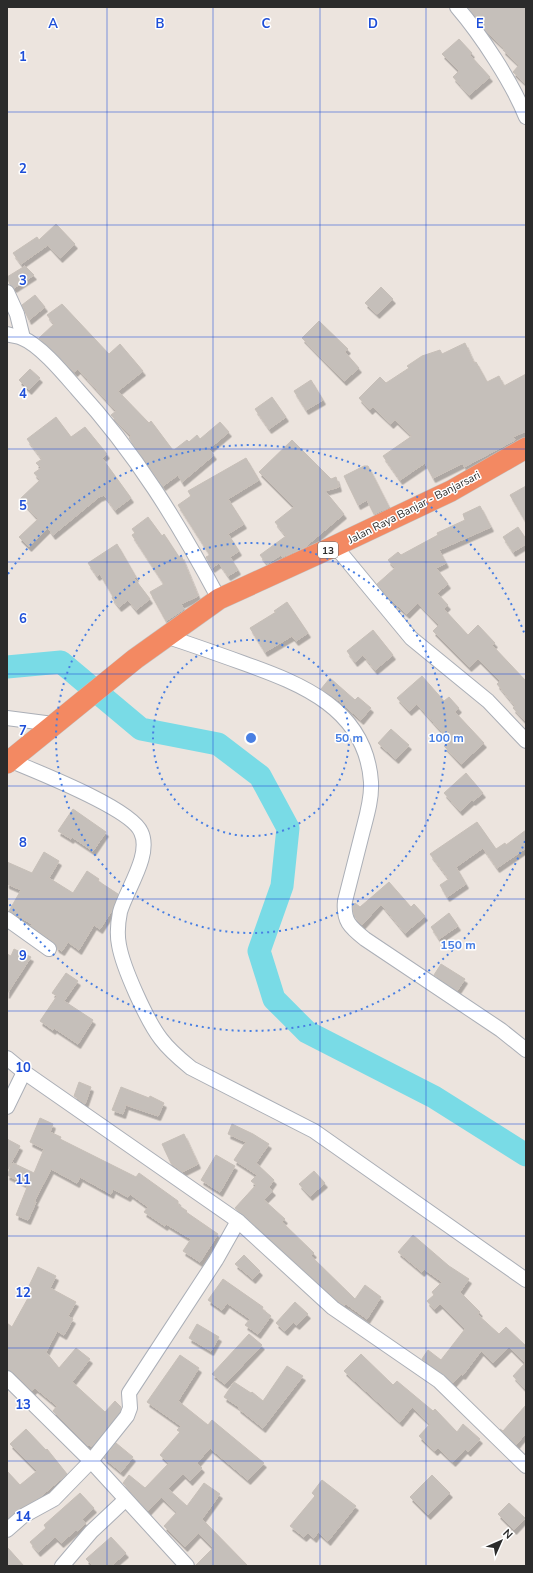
<svg xmlns="http://www.w3.org/2000/svg" width="533" height="1573" viewBox="0 0 533 1573" font-family="'Nunito Sans',sans-serif">
	<style>
		.lines { fill: none; stroke-linecap: round; stroke-linejoin: round }
		.river { stroke: #79dbe6; stroke-width: 23 }
		.building { fill: #c5bfba; stroke: #c7bfb8; filter: url(#shadow) }
		.minor-casing { stroke: #abafb7; stroke-width: 16 }
		.highway-casing { stroke: #c4c4c4; stroke-width: 22 }
		.minor { stroke: #fff; stroke-width: 14 }
		.highway { stroke: #f38962; stroke-width: 21 }
		.grid { fill: none; stroke: #1d4ed8; stroke-width: 1; stroke-opacity: 0.55 }
		.ring { fill: none; stroke: #487fe3; stroke-width: 2; stroke-dasharray: 2 4 }
		.labels { text-anchor: middle; stroke-width: 3; stroke-linejoin: round; paint-order: stroke }
		.shield { fill: #fff; stroke: #6b6b6b; stroke-width: 1 }
		.shield-label { font-size: 10px; font-weight: bold; fill: #2b2b2b }
		.street-label { font-size: 11px; fill: #2b2b2b; stroke: #fff }
		.grid-label { font-size: 13px; text-anchor: middle; font-weight: bold; fill: #1d4ed8; stroke: #fff; stroke-width: 3; stroke-linejoin: round; paint-order: stroke }
		.centre { fill: #487fe3; stroke: #fff; stroke-width: 2 }
		.ring-label { font-size: 12px; text-anchor: middle; font-weight: bold; fill: #487fe3; stroke: #fff; stroke-width: 3; stroke-linejoin: round; paint-order: stroke }
	</style>
	<defs>
		<filter id="shadow"><feDropShadow dx="2.5" dy="4.5" stdDeviation="0" flood-color="#0004"/></filter>
	</defs>
	<rect width="100%" height="100%" fill="#ece4de"/>
	<g class="lines">
		<polyline class="river" points="7,667 61,662 141,729 218,744 260,776 288,828 282,886 259,951 274,999 307,1032 434,1097 526,1155"/>
	</g>
	<g class="building">
		<polygon points="468,7 526,7 526,84 513,72 519,65 503,50 504,48 488,33"/>
		<polygon points="459,39 472,53 470,55 490,77 469,95 453,77 459,71 442,54"/>
		<polygon points="56,224 75,244 60,258 48,245 21,264 13,253 37,237 39,240"/>
		<polygon points="25,266 34,275 14,288 10,284 7,277"/>
		<polygon points="381,287 393,299 377,314 365,303"/>
		<polygon points="35,295 45,307 29,320 22,305"/>
		<polygon points="62,304 109,354 120,344 143,371 118,391 149,423 151,421 172,449 174,450 187,440 189,442 197,435 200,439 220,422 229,432 209,449 214,455 182,482 178,475 163,486 129,438 131,436 111,415 116,411 78,369 75,372 39,338 54,324 47,315"/>
		<polygon points="319,321 348,349 345,352 359,368 344,381 302,338"/>
		<polygon points="465,343 474,363 476,362 487,382 499,376 504,386 526,374 526,431 513,437 515,440 464,467 463,463 433,478 425,463 400,480 383,456 412,436 395,420 391,424 373,407 370,410 359,398 380,377 386,383 409,368 407,366 422,356 440,350 442,354"/>
		<polygon points="30,369 40,378 29,390 19,380"/>
		<polygon points="311,380 323,400 306,410 294,391"/>
		<polygon points="272,397 286,417 269,429 255,409"/>
		<polygon points="56,417 71,437 85,427 107,454 102,458 131,498 115,510 104,495 99,497 53,535 48,528 29,547 19,537 38,519 20,499 40,480 34,473 41,468 36,463 42,459 27,439"/>
		<polygon points="292,440 331,479 336,477 339,487 325,491 344,514 305,547 282,557 281,555 267,564 260,555 286,536 275,522 294,507 259,472"/>
		<polygon points="246,458 259,480 228,499 244,524 228,534 239,551 230,557 238,570 228,576 219,563 212,568 206,557 210,555 178,505 191,496 188,491"/>
		<polygon points="364,466 368,466 389,507 374,514 367,500 358,505 344,476"/>
		<polygon points="526,486 526,522 510,495"/>
		<polygon points="480,506 491,527 439,550 446,563 436,568 448,584 437,593 448,605 444,609 468,635 478,625 495,643 492,645 526,681 526,722 513,708 515,706 497,684 500,681 478,659 469,667 433,631 439,625 418,603 407,614 390,599 377,584 395,568 388,560 398,552 401,555 438,535 437,533 465,520 463,514"/>
		<polygon points="148,517 162,536 164,534 179,557 181,555 198,596 181,604 184,609 166,621 150,592 164,584 132,535 135,533 132,529"/>
		<polygon points="518,527 526,539 526,544 513,552 503,537"/>
		<polygon points="117,544 136,577 134,578 150,599 136,610 128,600 119,607 112,598 113,596 100,574 97,576 88,563"/>
		<polygon points="287,602 308,633 296,641 292,636 265,652 250,628 276,612 274,611"/>
		<polygon points="373,630 393,655 375,670 363,655 355,662 347,651"/>
		<polygon points="422,676 444,701 449,697 459,708 455,712 484,743 461,764 444,746 450,741 417,704 409,711 397,698"/>
		<polygon points="330,678 355,700 358,697 371,708 361,720 338,700 321,689"/>
		<polygon points="391,729 409,745 396,759 378,743"/>
		<polygon points="466,773 483,793 473,801 472,800 460,811 444,793"/>
		<polygon points="73,809 106,832 93,851 72,837 71,839 58,831"/>
		<polygon points="477,822 496,849 505,843 506,845 526,830 526,848 497,868 483,848 456,867 466,884 447,897 440,885 449,879 430,854"/>
		<polygon points="44,852 59,861 49,878 73,893 87,871 99,879 98,881 118,894 111,912 100,929 94,925 79,950 68,942 62,951 57,948 54,942 31,926 32,924 9,911 21,890 7,884 7,862 32,873"/>
		<polygon points="389,882 411,907 414,904 425,916 405,933 381,904 362,925 354,916 353,905 355,903 360,907"/>
		<polygon points="449,913 458,926 439,939 431,927"/>
		<polygon points="14,949 31,957 7,994 7,954 11,956"/>
		<polygon points="441,964 465,979 457,991 434,975"/>
		<polygon points="66,973 78,981 64,1001 93,1020 78,1044 54,1028 53,1030 40,1021 57,996 52,993"/>
		<polygon points="79,1082 91,1087 85,1104 74,1096"/>
		<polygon points="121,1087 149,1098 150,1096 164,1103 158,1116 126,1105 123,1114 112,1110"/>
		<polygon points="40,1118 53,1124 50,1132 61,1137 60,1139 136,1177 139,1173 178,1201 178,1205 187,1211 186,1212 218,1234 200,1262 183,1251 191,1239 166,1224 165,1226 144,1212 148,1207 130,1194 128,1197 113,1189 111,1194 80,1177 77,1183 51,1169 34,1202 36,1202 28,1220 16,1215 28,1185 7,1175 13,1163 34,1173 44,1149 30,1142"/>
		<polygon points="232,1124 253,1134 269,1144 256,1163 274,1180 269,1187 273,1191 264,1200 285,1219 282,1222 314,1253 311,1256 355,1299 365,1285 381,1297 367,1319 346,1304 344,1305 338,1301 235,1208 256,1185 251,1181 257,1175 234,1160 246,1142 228,1134"/>
		<polygon points="184,1134 198,1164 182,1172 171,1163 162,1144"/>
		<polygon points="7,1139 20,1146 7,1171"/>
		<polygon points="216,1155 235,1166 220,1192 201,1180"/>
		<polygon points="314,1171 325,1183 310,1196 299,1184"/>
		<polygon points="413,1235 449,1266 469,1279 460,1292 480,1312 477,1314 499,1334 506,1327 526,1346 526,1390 513,1376 525,1363 509,1347 493,1363 481,1351 463,1375 461,1374 453,1383 422,1359 428,1350 441,1360 465,1329 440,1304 434,1309 427,1301 434,1295 432,1292 442,1282 424,1269 422,1272 398,1252"/>
		<polygon points="244,1255 260,1271 253,1279 235,1264"/>
		<polygon points="38,1267 56,1276 50,1288 76,1302 68,1316 73,1319 64,1335 57,1331 46,1352 59,1368 76,1348 90,1359 72,1382 105,1412 115,1401 121,1407 120,1412 91,1447 89,1445 88,1446 53,1411 57,1406 35,1388 32,1391 13,1372 7,1370 7,1323 12,1327 33,1289 29,1286"/>
		<polygon points="223,1279 263,1307 262,1309 271,1316 258,1334 245,1325 250,1319 227,1303 222,1310 208,1300"/>
		<polygon points="295,1302 308,1314 297,1325 293,1322 285,1331 276,1323"/>
		<polygon points="197,1324 219,1337 211,1351 189,1338"/>
		<polygon points="249,1334 262,1345 225,1384 212,1374"/>
		<polygon points="361,1354 393,1385 397,1381 433,1411 435,1409 457,1432 463,1424 480,1439 468,1452 465,1449 453,1462 438,1448 435,1451 419,1436 430,1424 412,1407 400,1422 344,1371"/>
		<polygon points="180,1355 199,1368 178,1401 208,1425 212,1420 264,1463 248,1480 210,1448 197,1463 202,1468 190,1481 183,1474 168,1489 187,1506 204,1483 220,1494 202,1519 248,1566 195,1566 213,1548 198,1533 185,1547 164,1526 177,1512 161,1497 148,1511 123,1483 129,1475 145,1488 169,1463 160,1455 180,1432 177,1430 181,1426 147,1402"/>
		<polygon points="287,1366 303,1376 263,1428 238,1408 239,1407 224,1397 234,1382 251,1393 252,1392 263,1401"/>
		<polygon points="526,1405 526,1433 516,1445 500,1429 503,1431"/>
		<polygon points="26,1429 46,1450 47,1449 67,1474 40,1497 19,1509 7,1519 7,1471 20,1485 37,1471 10,1444"/>
		<polygon points="116,1443 133,1457 121,1472 104,1458"/>
		<polygon points="432,1475 450,1493 428,1515 410,1497"/>
		<polygon points="322,1480 356,1506 328,1541 318,1532 314,1538 308,1533 304,1537 290,1526 315,1496 312,1493"/>
		<polygon points="80,1493 94,1508 82,1519 86,1523 77,1531 76,1530 61,1543 55,1537 38,1552 30,1542 46,1528 44,1525"/>
		<polygon points="509,1503 525,1518 514,1530 498,1514"/>
		<polygon points="111,1537 126,1553 111,1566 93,1566 86,1559"/>
		<polygon points="7,1547 24,1566 7,1566"/>
	</g>
	<g class="lines">
		<defs>
			<g id="minor">
				<path d="M457,7C481,35 512,82 526,117"/>
				<polyline points="7,292 17,314 23,338"/>
				<path d="M7,334C12,336 17,336 22,338C40,345 64,374 77,389C135,452 179,524 219,599"/>
				<polyline points="335,546 411,638 488,701 526,741"/>
				<path d="M168,637C193,645 218,654 243,663C302,684 366,709 371,782C372,798 367,815 363,830C357,853 351,877 345,901C343,921 350,927 365,939L501,1030L526,1050"/>
				<polyline points="7,718 53,724"/>
				<path d="M9,760C35,771 131,808 141,832C152,855 126,890 120,912C118,922 117,935 119,945C123,968 147,1021 161,1039C170,1051 180,1059 191,1068L314,1131L526,1280"/>
				<polyline points="7,919 49,949"/>
				<polyline points="7,1058 24,1072 238,1221 333,1308 439,1381 526,1466"/>
				<polyline points="7,1107 24,1072"/>
				<polyline points="7,1378 91,1461 187,1566"/>
				<polyline points="7,1530 23,1516 54,1499 91,1461 127,1416 130,1408 129,1393 216,1260 238,1221"/>
				<polyline points="62,1566 91,1532 125,1500"/>
			</g>
			<polyline id="highway" points="7,763 135,659 219,599 335,546 451,491 526,448"/>
		</defs>
		<use href="#minor" class="minor-casing"/>
		<use href="#highway" class="highway-casing"/>
		<use href="#minor" class="minor"/>
		<use href="#highway" class="highway"/>
	</g>
	<path class="grid" d="M107,7V1566M213,7V1566M320,7V1566M426,7V1566M7,112H526M7,225H526M7,337H526M7,449H526M7,562H526M7,674H526M7,786H526M7,899H526M7,1011H526M7,1124H526M7,1236H526M7,1348H526M7,1461H526"/>
	<g class="ring">
		<circle cx="251" cy="738" r="98"/>
		<circle cx="251" cy="738" r="195"/>
		<path d="M525 841A293 293 0 0 1 8 902M8 574A293 293 0 0 1 525 635"/>
	</g>
	<g class="labels">
		<rect class="shield" x="318" y="542" width="20" height="16" rx="3"/>
		<g class="shield-label">
			<text x="328" y="554">13</text>
		</g>
		<g class="street-label">
			<text transform="translate(414 507) rotate(-27)" y="4">Jalan Raya Banjar - Banjarsari</text>
		</g>
	</g>
	<g class="grid-label">
		<text x="53" y="28">A</text>
		<text x="160" y="28">B</text>
		<text x="266" y="28">C</text>
		<text x="373" y="28">D</text>
		<text x="480" y="28">E</text>
		<text x="23" y="61">1</text>
		<text x="23" y="173">2</text>
		<text x="23" y="285">3</text>
		<text x="23" y="398">4</text>
		<text x="23" y="510">5</text>
		<text x="23" y="623">6</text>
		<text x="23" y="735">7</text>
		<text x="23" y="847">8</text>
		<text x="23" y="960">9</text>
		<text x="23" y="1072">10</text>
		<text x="23" y="1184">11</text>
		<text x="23" y="1297">12</text>
		<text x="23" y="1409">13</text>
		<text x="23" y="1521">14</text>
	</g>
	<circle cx="251" cy="738" r="6" class="centre"/>
	<g class="ring-label">
		<text x="349" y="742">50 m</text>
		<text x="446" y="742">100 m</text>
		<text x="458" y="949">150 m</text>
	</g>
	<rect width="533" height="1573" fill="none" stroke="#2b2b2b" stroke-width="16"/>
	<g transform="translate(501 1541) rotate(45)" stroke="#ffffff" stroke-width="3" paint-order="stroke">
	<path d="M0-3L7 15L0 10L-7 15Z" fill="#2b2b2b"/>
	<text y="-6" font-size="11" font-weight="bold" text-anchor="middle" fill="#2b2b2b">N</text>
	</g>
</svg>
